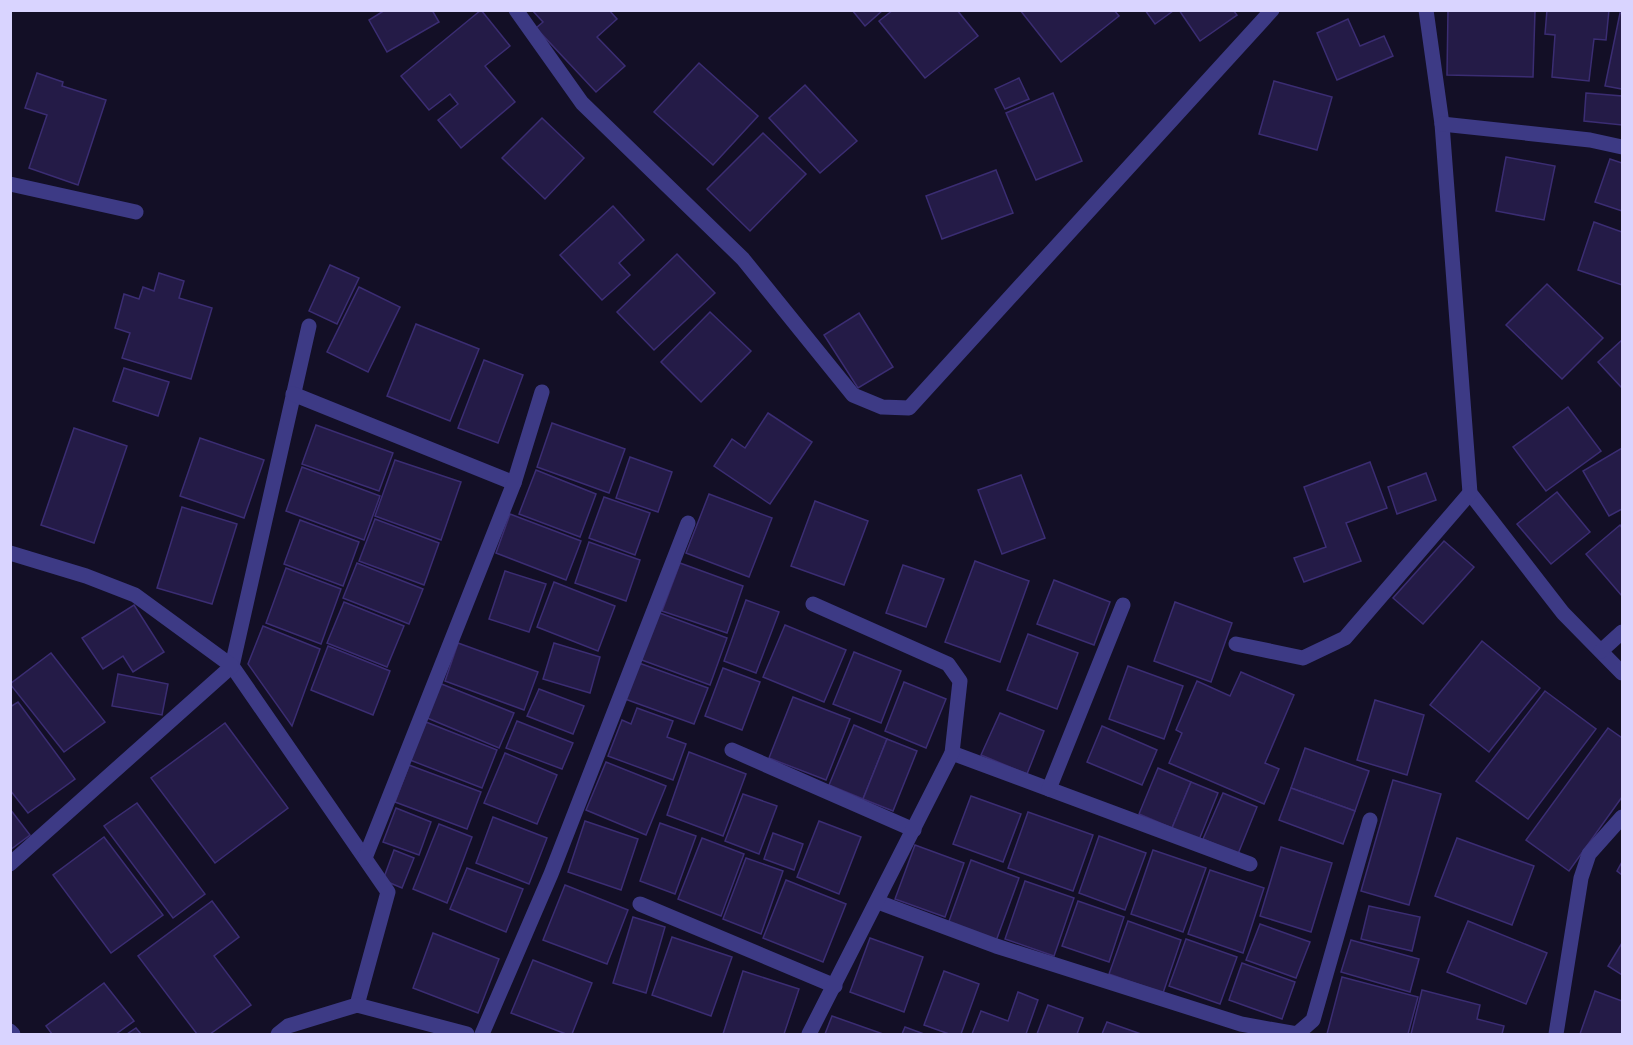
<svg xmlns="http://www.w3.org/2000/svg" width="1633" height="1045" viewBox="0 0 1633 1045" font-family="'Sofia Sans Condensed',sans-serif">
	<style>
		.building { fill: #241b47; stroke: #3b2d73; stroke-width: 1.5 }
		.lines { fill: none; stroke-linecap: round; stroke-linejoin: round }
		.minor { stroke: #3d3a85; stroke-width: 15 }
	</style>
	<rect width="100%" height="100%" fill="#130f26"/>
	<g class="building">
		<polygon points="385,10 432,10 439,22 387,52 369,20"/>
		<polygon points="481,10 510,46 485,66 515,102 461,148 438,120 458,104 450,94 429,110 401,76"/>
		<polygon points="532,10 609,10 617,19 597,37 625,66 596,92 536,28 543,22"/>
		<polygon points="852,10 883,10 865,26"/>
		<polygon points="893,10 957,10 978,36 925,78 879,21"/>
		<polygon points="1020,10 1114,10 1119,16 1061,62"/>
		<polygon points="1145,10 1172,10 1173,11 1155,24"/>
		<polygon points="1179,10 1233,10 1237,15 1200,41"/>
		<polygon points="1448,10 1535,11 1533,77 1447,75"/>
		<polygon points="1547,10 1609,10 1606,40 1594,39 1589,81 1552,77 1555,35 1545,34"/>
		<polygon points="1620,13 1622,13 1622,89 1605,86"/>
		<polygon points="1348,19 1360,46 1384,36 1393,56 1337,80 1317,33"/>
		<polygon points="699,63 758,116 713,165 654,112"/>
		<polygon points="37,73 63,82 62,86 106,100 78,185 29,168 47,115 25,108"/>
		<polygon points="1019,78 1029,99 1005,109 995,89"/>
		<polygon points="1274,81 1332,97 1317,150 1259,134"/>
		<polygon points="805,85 857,141 820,173 769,118"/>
		<polygon points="1053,93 1082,161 1036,180 1006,113"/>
		<polygon points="1586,93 1622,96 1622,125 1584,121"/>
		<polygon points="542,118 584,158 545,199 502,158"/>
		<polygon points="763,133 806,174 750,231 707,189"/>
		<polygon points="1506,157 1555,166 1544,220 1496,211"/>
		<polygon points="1610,159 1622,163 1622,211 1595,202"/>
		<polygon points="996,170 1013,213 942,239 926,196"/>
		<polygon points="613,206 644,240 619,263 630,275 602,300 560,255"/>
		<polygon points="1594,222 1622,232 1622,285 1578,270"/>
		<polygon points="677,254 715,293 654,350 617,312"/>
		<polygon points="330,265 359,278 337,324 309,311"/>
		<polygon points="159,273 184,281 179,298 212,308 191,379 122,358 130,333 115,328 124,294 139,299 143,287 154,291"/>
		<polygon points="1547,284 1603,338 1562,379 1506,325"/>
		<polygon points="359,287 400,307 368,372 327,352"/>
		<polygon points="710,312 751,351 701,402 661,362"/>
		<polygon points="859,313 893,367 858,388 824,335"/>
		<polygon points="416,324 479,349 450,421 387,396"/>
		<polygon points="1622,340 1622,388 1598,362"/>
		<polygon points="484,360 523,375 498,443 458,428"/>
		<polygon points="124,368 169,382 158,416 113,401"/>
		<polygon points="1568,407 1601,451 1546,491 1513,447"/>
		<polygon points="768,413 812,442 770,504 714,466 732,439 745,448"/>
		<polygon points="552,423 625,449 609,493 537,467"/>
		<polygon points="316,425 393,453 379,491 302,464"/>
		<polygon points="74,428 127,446 94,543 41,525"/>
		<polygon points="200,438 264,460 244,518 180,496"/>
		<polygon points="1622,448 1622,509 1609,516 1583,471"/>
		<polygon points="630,457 672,472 658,512 616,498"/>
		<polygon points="395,460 461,482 441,540 375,516"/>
		<polygon points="1370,462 1387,508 1346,523 1361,561 1304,582 1294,558 1326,547 1304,487"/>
		<polygon points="302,467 380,496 364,540 286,511"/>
		<polygon points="536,470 596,494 580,537 519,514"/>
		<polygon points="1426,473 1436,500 1397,514 1388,487"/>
		<polygon points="1021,475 1045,538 1002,554 978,490"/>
		<polygon points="1557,492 1590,532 1551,564 1517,524"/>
		<polygon points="709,494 772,518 749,577 686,553"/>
		<polygon points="604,497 650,513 635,555 589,538"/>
		<polygon points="815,501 868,521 844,585 791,566"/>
		<polygon points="182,507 237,524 212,604 157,588"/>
		<polygon points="510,514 581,541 566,580 496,553"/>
		<polygon points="375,519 439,543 424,585 359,561"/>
		<polygon points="300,520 359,542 343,586 284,564"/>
		<polygon points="1620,525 1622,528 1622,596 1586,554"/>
		<polygon points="1444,541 1474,567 1423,624 1393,598"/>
		<polygon points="589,542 640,560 626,601 575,583"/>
		<polygon points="975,561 1029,581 1000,662 945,642"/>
		<polygon points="357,563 423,589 409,624 343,598"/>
		<polygon points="680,563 743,586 727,633 662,611"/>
		<polygon points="903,565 944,579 926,627 886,613"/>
		<polygon points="286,568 341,589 321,644 266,623"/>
		<polygon points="505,571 546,584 529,632 489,619"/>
		<polygon points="1054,580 1110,602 1094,645 1037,624"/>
		<polygon points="554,582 615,606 598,651 537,627"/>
		<polygon points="746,600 779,612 756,673 724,661"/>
		<polygon points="344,602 404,626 387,667 327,643"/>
		<polygon points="1175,602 1232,623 1211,682 1154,661"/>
		<polygon points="134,605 164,652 133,672 123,656 103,669 82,638"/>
		<polygon points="657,612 727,638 710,685 639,659"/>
		<polygon points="785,625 846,650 824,702 763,677"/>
		<polygon points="263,626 320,649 292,726 248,664"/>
		<polygon points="1028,634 1078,653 1057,709 1007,690"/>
		<polygon points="1482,641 1540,688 1489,752 1430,705"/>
		<polygon points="458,643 538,672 524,710 445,681"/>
		<polygon points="554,643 600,657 590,693 543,679"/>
		<polygon points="328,646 390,671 373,715 311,690"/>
		<polygon points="854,652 901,671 881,723 833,704"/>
		<polygon points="51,653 105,722 64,752 10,684"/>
		<polygon points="639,663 708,688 694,724 625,699"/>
		<polygon points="1128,666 1183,686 1164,739 1109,719"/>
		<polygon points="723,668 760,682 742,730 705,716"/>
		<polygon points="1241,672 1294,695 1265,763 1279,769 1264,804 1169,763 1182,733 1176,730 1197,681 1230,696"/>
		<polygon points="118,674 168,684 162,715 112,706"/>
		<polygon points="904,682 946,699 926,748 885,731"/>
		<polygon points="439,683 514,713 499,748 425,717"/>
		<polygon points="539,689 584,706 573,734 527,716"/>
		<polygon points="1545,691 1596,729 1528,819 1476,781"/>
		<polygon points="793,697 850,719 826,780 769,758"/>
		<polygon points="1375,700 1424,715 1407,775 1357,760"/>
		<polygon points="18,702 75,779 28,813 10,790 10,707"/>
		<polygon points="637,708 673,721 667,737 686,744 673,780 608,756 622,720 631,724"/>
		<polygon points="1000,713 1044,731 1027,774 981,755"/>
		<polygon points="517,721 573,743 562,769 506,748"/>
		<polygon points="426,722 497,750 482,788 410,760"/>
		<polygon points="225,723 288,808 215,863 151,778"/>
		<polygon points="854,725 887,739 863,799 829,785"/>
		<polygon points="1102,726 1157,750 1142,785 1087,762"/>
		<polygon points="1608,728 1622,738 1622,797 1569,871 1526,840"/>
		<polygon points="887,739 917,751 893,811 863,799"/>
		<polygon points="1305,748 1369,771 1355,811 1291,788"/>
		<polygon points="689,752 746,774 723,836 667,815"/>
		<polygon points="505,753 557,775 537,824 484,803"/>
		<polygon points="606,762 666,786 646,835 586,810"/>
		<polygon points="409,765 481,792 467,829 395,802"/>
		<polygon points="1158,768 1191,782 1172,828 1139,814"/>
		<polygon points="1393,780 1441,794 1409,905 1361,891"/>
		<polygon points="1191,782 1218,793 1199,840 1172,828"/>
		<polygon points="1291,788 1355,811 1343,844 1279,820"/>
		<polygon points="1223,793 1257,807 1238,854 1203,839"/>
		<polygon points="743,794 777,806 759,854 725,841"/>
		<polygon points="971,796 1021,814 1003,862 953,844"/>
		<polygon points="137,803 205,894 173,918 104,826"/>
		<polygon points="396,808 431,822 419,855 383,842"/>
		<polygon points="10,809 30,835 10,850"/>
		<polygon points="1028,812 1093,835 1073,891 1008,868"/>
		<polygon points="493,817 547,838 529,884 476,863"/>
		<polygon points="585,821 638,839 621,890 568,872"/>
		<polygon points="819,821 861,837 839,894 797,877"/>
		<polygon points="660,823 696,836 675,894 640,881"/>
		<polygon points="439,824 472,837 447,903 413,889"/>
		<polygon points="773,833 803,844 794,870 764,859"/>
		<polygon points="1099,836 1146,853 1125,910 1079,893"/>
		<polygon points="104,837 163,915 111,953 53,875"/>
		<polygon points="702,838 744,854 721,916 678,899"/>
		<polygon points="1457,838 1534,866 1512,925 1435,896"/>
		<polygon points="915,845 964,863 945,917 895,899"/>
		<polygon points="1281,847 1332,863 1311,932 1260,916"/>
		<polygon points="394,850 414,858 402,888 383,880"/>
		<polygon points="1153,850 1206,868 1183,932 1131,914"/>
		<polygon points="746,858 783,871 761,934 723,919"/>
		<polygon points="971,860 1019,878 996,941 948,924"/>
		<polygon points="1622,862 1622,875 1617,871"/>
		<polygon points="467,868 523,889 506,932 450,909"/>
		<polygon points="1210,870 1264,888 1243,953 1188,934"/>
		<polygon points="786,880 846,904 823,962 763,938"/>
		<polygon points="1025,881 1074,898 1054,956 1005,939"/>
		<polygon points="565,885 628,910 607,964 543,940"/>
		<polygon points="212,901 239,937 214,956 251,1005 210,1034 197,1034 138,956"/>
		<polygon points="1078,901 1124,917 1109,962 1062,946"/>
		<polygon points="1369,906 1420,917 1412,951 1361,939"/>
		<polygon points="633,917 665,927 646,993 613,983"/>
		<polygon points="1128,921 1181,940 1163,993 1109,974"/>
		<polygon points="1468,921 1547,953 1526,1004 1447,972"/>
		<polygon points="1260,924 1310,942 1296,978 1246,960"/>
		<polygon points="433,933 499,959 478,1013 413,988"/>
		<polygon points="672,937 732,957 711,1016 652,995"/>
		<polygon points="870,938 923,957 904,1012 850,992"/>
		<polygon points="1186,939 1237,957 1220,1004 1169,986"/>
		<polygon points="1351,940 1419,959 1410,992 1341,972"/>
		<polygon points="1622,943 1622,975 1608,966"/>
		<polygon points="533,960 592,983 572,1034 566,1034 511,1013"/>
		<polygon points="1242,963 1295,982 1282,1019 1229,1000"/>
		<polygon points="743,971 799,989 784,1034 723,1034"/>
		<polygon points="944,971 979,984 961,1034 949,1034 924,1025"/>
		<polygon points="1342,977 1418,997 1408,1034 1327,1034"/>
		<polygon points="104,983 134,1021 116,1034 52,1034 46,1026"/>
		<polygon points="1422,990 1480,1005 1477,1019 1504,1026 1502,1034 1411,1034"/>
		<polygon points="1595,991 1622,1001 1622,1034 1580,1034"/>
		<polygon points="1018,992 1038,1000 1026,1034 972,1034 981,1011 1008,1021"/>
		<polygon points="1048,1005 1083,1018 1077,1034 1037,1034"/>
		<polygon points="832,1016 883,1034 825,1034"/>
		<polygon points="1107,1022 1141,1034 1102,1034"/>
		<polygon points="905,1027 924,1034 902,1034"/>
		<polygon points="136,1028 141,1034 127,1034"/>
	</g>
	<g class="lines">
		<g class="minor">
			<polyline points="516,10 582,103 743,259 853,395 882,407 909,408 1272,10"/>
			<polyline points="1426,10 1442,124 1470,493 1563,613 1622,673"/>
			<polyline points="1442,124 1590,140 1622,147"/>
			<polyline points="10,184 136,212"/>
			<polyline points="309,326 232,666 388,892 357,1005"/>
			<polyline points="293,394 514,483"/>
			<polyline points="10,553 86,576 135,595 232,666 10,864"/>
			<polyline points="1236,644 1303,658 1345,638 1470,493"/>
			<polyline points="1601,651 1622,632"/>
			<polyline points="732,750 914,830"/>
			<polyline points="952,753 1250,864"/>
			<polyline points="1049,789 1123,605"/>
			<polyline points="365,858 514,483 542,392"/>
			<polyline points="878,902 996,946 1241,1024 1297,1034 1313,1020 1370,820"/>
			<polyline points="640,904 835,986"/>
			<polyline points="10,1031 13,1034"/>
			<polyline points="278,1034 288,1026 357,1005 467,1034"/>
			<polyline points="482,1034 551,874 688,523"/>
			<polyline points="809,1034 952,753 960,681 948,664 813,604"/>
			<polyline points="1556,1034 1581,878 1589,854 1622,817"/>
		</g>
	</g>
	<rect width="1633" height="1045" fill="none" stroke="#d9d4ff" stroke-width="24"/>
</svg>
